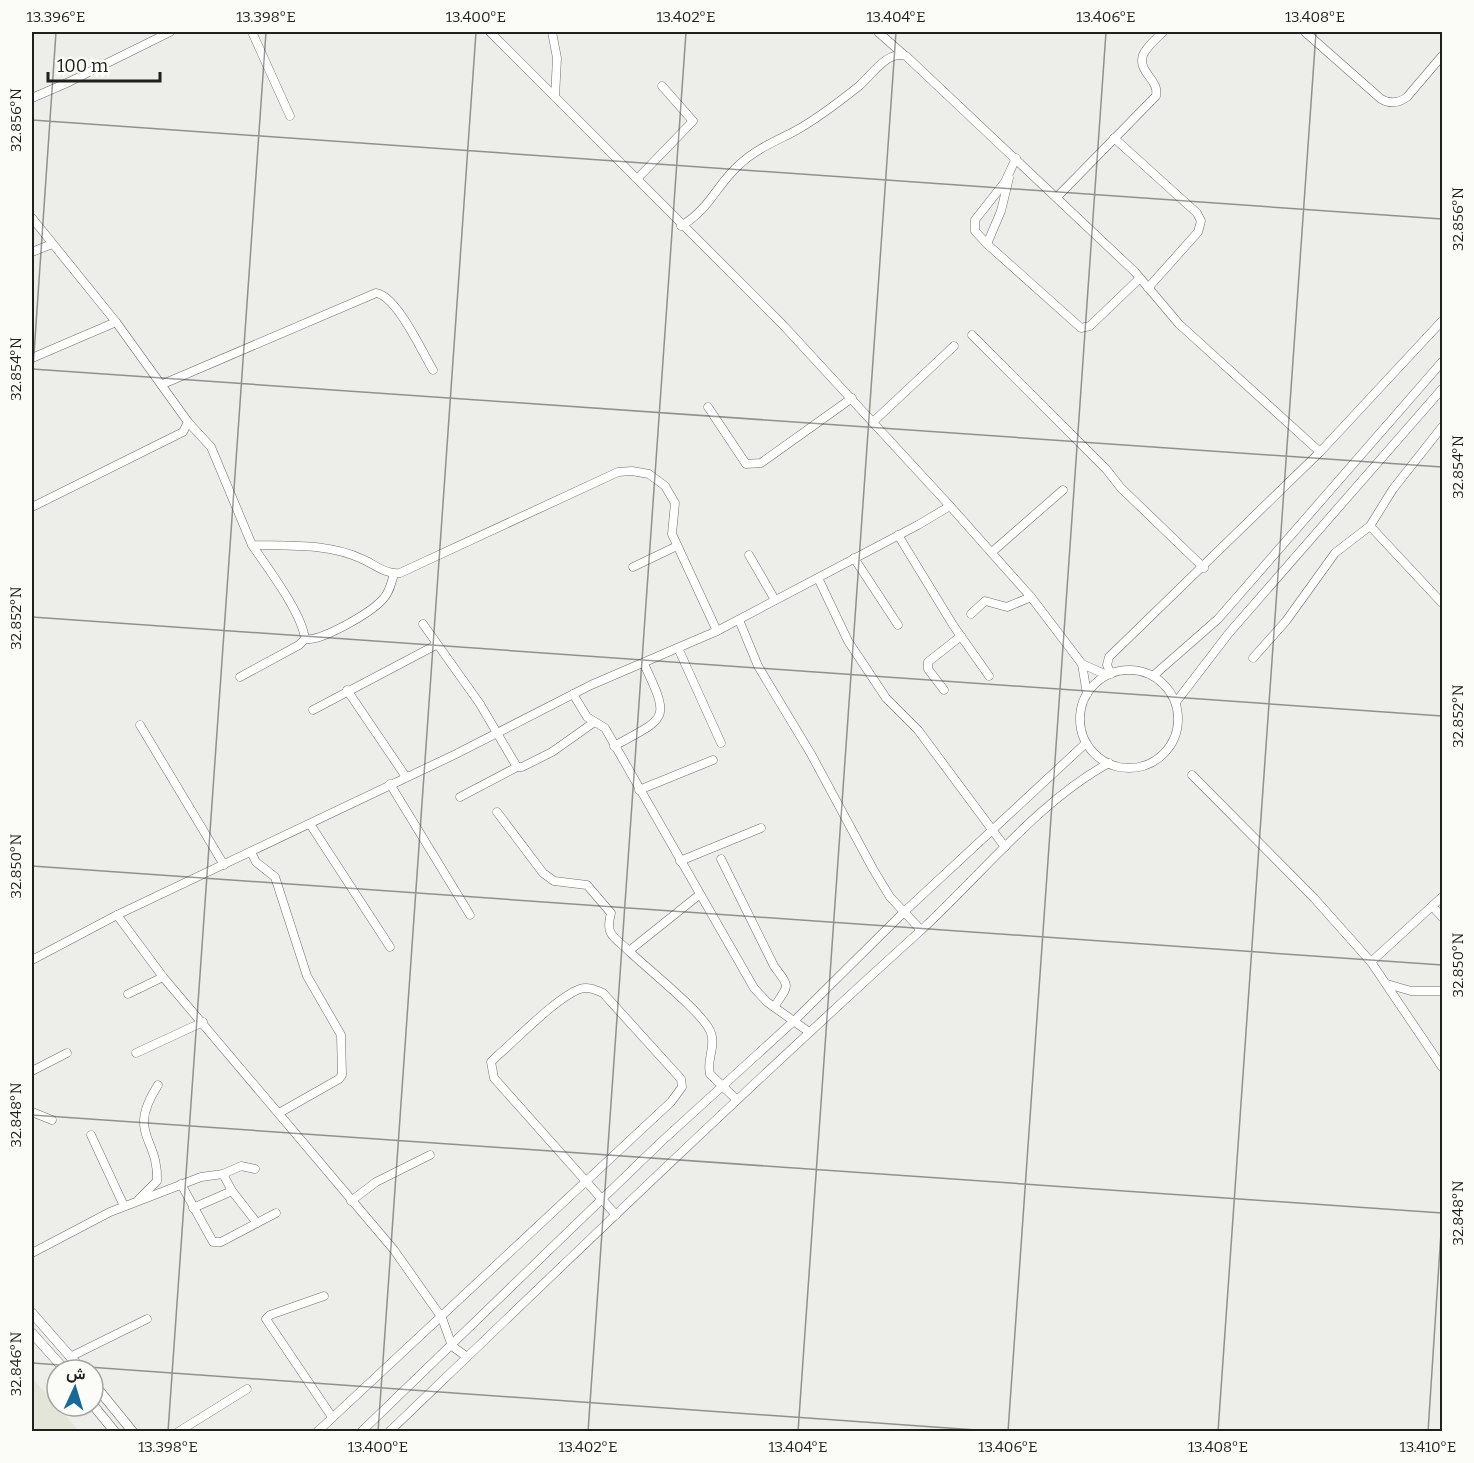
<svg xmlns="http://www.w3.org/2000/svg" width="1474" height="1463" viewBox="0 0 1474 1463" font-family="Bitter,Vazirmatn,serif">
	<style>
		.built { fill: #e3e5d9 }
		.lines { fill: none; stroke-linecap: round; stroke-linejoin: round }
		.minor-casing { stroke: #70706c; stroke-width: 9 }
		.major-casing { stroke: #70706c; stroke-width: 10 }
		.minor { stroke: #fff; stroke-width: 8 }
		.major { stroke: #fff; stroke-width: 9 }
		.ticks { fill: none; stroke: #1f1f1d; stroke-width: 1.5; stroke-opacity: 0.45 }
		.neatline { fill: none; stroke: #1f1f1d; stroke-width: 2 }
		.ticks-label { font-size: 15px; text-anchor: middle; fill: #1f1f1d }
	</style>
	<rect width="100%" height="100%" fill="#edeee9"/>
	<polygon class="built" points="32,1378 79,1431 32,1431"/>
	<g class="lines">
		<defs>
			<g id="minor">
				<polyline points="252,32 290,116"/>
				<polyline points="490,32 783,325 950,506 1031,597 1082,664 1087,694"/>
				<polyline points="552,32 557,58 555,97"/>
				<polyline points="878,32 903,54"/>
				<path d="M1305,32L1381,99C1390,104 1399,103 1407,97L1442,56"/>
				<polyline points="32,98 69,82 170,32"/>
				<polyline points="1114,138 1197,213 1201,221 1198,232 1148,288"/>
				<polyline points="1016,158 1005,182 975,220 975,231 987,244 1081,328 1090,326 1140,278"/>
				<polyline points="638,178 693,121 662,86"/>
				<path d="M1057,197L1156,96C1160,80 1137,72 1143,55C1147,46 1157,38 1163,32"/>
				<polyline points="32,218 116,322 188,422 183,432 32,507"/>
				<path d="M681,226C711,208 716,185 740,164C756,149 776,141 795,131C817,119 839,102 859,86C872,75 887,50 906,56L1135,272L1179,324L1320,452"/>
				<polyline points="987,244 1001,211 1009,178"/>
				<polyline points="32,252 52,244"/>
				<polyline points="972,335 1106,469 1121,488 1204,568"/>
				<polyline points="32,358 116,322"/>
				<path d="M163,384L376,293C397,296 422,352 433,370"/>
				<polyline points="708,407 746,464 761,463 852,398"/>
				<path d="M188,422L211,447L252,545C288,546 328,543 362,559C374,564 386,575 400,573L618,472L632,471L649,474L665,486L675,503L672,534L717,631"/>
				<polyline points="873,422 954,346"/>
				<polyline points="1442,427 1393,489 1370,526 1442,603"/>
				<polyline points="898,535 953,625 989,676"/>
				<polyline points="992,552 1063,490"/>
				<polyline points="749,555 775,600"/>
				<polyline points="854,558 898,625"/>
				<polyline points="633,567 677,546"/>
				<polyline points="818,578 848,641 886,698 918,730 1005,847"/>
				<polyline points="971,614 985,601 1007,607 1031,597"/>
				<polyline points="739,620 758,666 811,754 873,869 890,897 921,930"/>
				<polyline points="423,624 480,704 517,767 522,767 552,752 593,723"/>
				<path d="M305,639C321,642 372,612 383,599C390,592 391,583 394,574"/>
				<polyline points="678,648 721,743"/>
				<polyline points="1253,658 1286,621 1335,553 1370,526"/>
				<polyline points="1082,664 1107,675"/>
				<circle cx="1129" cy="719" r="49"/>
				<polyline points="1111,674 1107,665 1109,657 1320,452 1442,321"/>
				<polyline points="1153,676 1218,619 1442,362"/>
				<path d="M240,677L299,645L305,639C302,613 267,567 252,545"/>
				<polyline points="347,690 406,777"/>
				<polyline points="944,690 928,669 928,662 961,636"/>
				<polyline points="573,694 587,717 605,728 754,988 767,1002 809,1032"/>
				<polyline points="1176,702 1229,633 1442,389"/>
				<polyline points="313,710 436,645"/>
				<polyline points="140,725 224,865"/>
				<path d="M614,746C667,717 671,721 644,664"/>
				<polyline points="1192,775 1314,898 1371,962 1442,1067"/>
				<polyline points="390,784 470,915"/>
				<polyline points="639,790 713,760"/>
				<polyline points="460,797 517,767"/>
				<path d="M497,812L543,873L554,881L587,885L611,913C605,935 613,936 629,951"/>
				<polyline points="310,824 390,947"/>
				<polyline points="251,852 256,862 275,877 307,976 341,1035 342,1075 339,1079 279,1113"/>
				<path d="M721,859L774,966C790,988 790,983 774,1007"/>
				<polyline points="680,861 761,828"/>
				<path d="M699,895L629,951C646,968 705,1014 711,1033C716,1048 706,1060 710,1074L736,1099"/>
				<polyline points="1433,907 1442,917"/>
				<polyline points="117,915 163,977 394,1250 442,1318 452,1346 467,1357"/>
				<polyline points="32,960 117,915 456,754 591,685 717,631 918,525 950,506"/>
				<polyline points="1371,962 1442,897"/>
				<polyline points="1387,984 1411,991 1442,991"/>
				<polyline points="128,994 163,977"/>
				<polyline points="136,1053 203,1022"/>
				<polyline points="32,1071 67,1053"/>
				<polyline points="32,1112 52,1120"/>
				<polyline points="91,1135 124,1206"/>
				<polyline points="223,1174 232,1191 257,1223"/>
				<polyline points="181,1184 213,1242 221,1242 276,1213"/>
				<path d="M139,1199L157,1181C159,1137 126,1135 158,1085"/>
				<polyline points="351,1201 376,1182 430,1155"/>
				<polyline points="193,1208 232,1191"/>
				<polyline points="32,1253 110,1212 201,1177 223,1174 241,1166 255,1169"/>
				<polyline points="324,1296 270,1315 266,1319 332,1417"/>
				<polyline points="70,1357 147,1319"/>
				<polyline points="178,1432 247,1389"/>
				<path d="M317,1432L671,1102L682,1087L681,1079L603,993C596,990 588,986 580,989C557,997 517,1039 497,1056L491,1062L494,1078L616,1215"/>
				<polyline points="361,1432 661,1142 795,1020 905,911 1086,743"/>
				<path d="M389,1432C564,1264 738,1096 918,933C978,879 1037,802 1109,763"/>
			</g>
			<g id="major">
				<polyline points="32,1313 82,1370"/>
				<polyline points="32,1333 65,1370"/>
				<polyline points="93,1383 133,1432"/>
				<polyline points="93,1405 115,1432"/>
			</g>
		</defs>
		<use href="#minor" class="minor-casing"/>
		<use href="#major" class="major-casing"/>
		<use href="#minor" class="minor"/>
		<use href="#major" class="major"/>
	</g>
	<path class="ticks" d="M32,120L1442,219M32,369L1442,467M32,383L56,32M32,617L1442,716M32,866L1442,965M32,1115L1442,1213M32,1363L1004,1432M168,1432L266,32M378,1432L476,32M588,1432L686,32M798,1432L896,32M1008,1432L1106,32M1218,1432L1316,32M1428,1432L1442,1217"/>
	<rect width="1474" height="1463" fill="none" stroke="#fbfbf7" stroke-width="66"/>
	<g transform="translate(75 1388) rotate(4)"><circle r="28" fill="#fbfbf7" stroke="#a3a3a0" stroke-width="1.5"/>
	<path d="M0-4.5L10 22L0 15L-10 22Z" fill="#19689a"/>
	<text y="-9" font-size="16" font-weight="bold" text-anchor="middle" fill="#1f1f1d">ش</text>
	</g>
	<path d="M48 72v9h112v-9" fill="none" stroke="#1f1f1d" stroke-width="3"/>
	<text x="57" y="72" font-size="18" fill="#1f1f1d" stroke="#fbfbf7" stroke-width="4.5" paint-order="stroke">100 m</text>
	<rect x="33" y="33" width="1408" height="1397" class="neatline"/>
	<g class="ticks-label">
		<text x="56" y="22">13.396°E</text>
		<text x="266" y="22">13.398°E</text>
		<text x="476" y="22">13.400°E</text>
		<text x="686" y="22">13.402°E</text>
		<text x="896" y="22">13.404°E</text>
		<text x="1106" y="22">13.406°E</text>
		<text x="1315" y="22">13.408°E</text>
		<text transform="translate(16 120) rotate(-90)" y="5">32.856°N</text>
		<text transform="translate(1458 219) rotate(-90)" y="5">32.856°N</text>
		<text transform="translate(16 369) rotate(-90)" y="5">32.854°N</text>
		<text transform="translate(1458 467) rotate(-90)" y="5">32.854°N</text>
		<text transform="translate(16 618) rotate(-90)" y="5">32.852°N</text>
		<text transform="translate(1458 716) rotate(-90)" y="5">32.852°N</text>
		<text transform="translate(16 866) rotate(-90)" y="5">32.850°N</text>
		<text transform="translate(1458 965) rotate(-90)" y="5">32.850°N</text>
		<text transform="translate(16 1115) rotate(-90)" y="5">32.848°N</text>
		<text transform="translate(1458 1213) rotate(-90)" y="5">32.848°N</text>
		<text transform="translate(16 1364) rotate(-90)" y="5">32.846°N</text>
		<text x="168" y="1452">13.398°E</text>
		<text x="378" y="1452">13.400°E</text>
		<text x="588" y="1452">13.402°E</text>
		<text x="798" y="1452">13.404°E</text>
		<text x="1008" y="1452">13.406°E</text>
		<text x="1218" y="1452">13.408°E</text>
		<text x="1428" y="1452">13.410°E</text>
	</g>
</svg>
